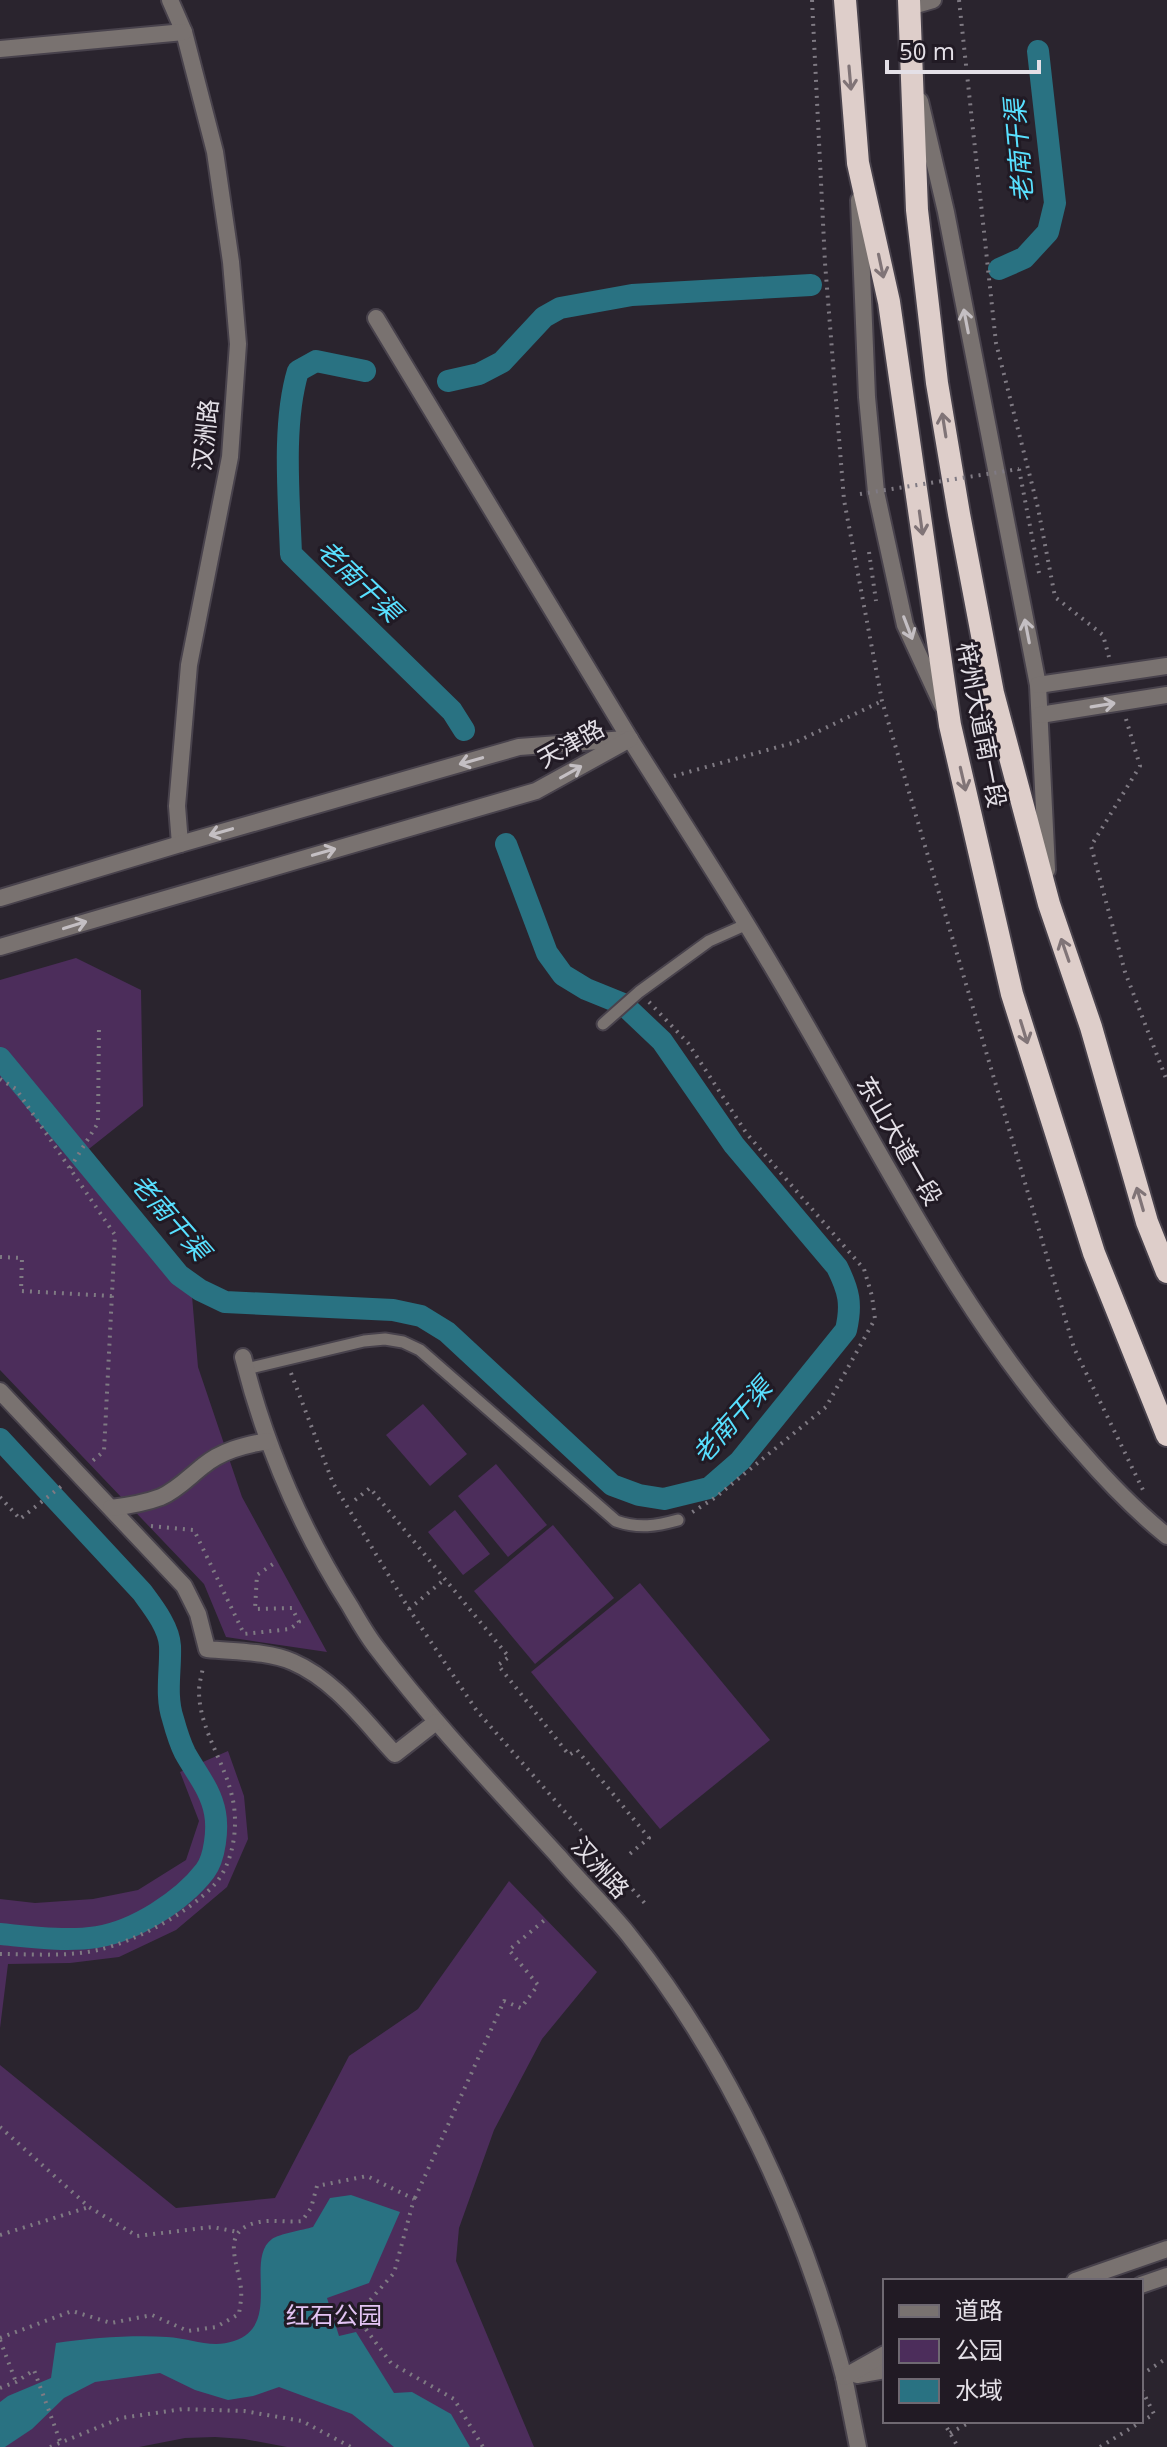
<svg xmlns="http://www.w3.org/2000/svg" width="1167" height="2447" viewBox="0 0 1167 2447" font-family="'Open Sans','Noto Sans SC',sans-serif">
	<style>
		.green { fill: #4c2d5b }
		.water { fill: #297282 }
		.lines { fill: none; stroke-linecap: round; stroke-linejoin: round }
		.canal { stroke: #297282; stroke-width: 22 }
		.service-casing { stroke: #48424c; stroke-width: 15 }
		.minor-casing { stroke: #48424c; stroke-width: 20 }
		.tertiary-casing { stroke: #48424c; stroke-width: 20 }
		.trunk-casing { stroke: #48424c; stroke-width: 26 }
		.path { stroke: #7f7a83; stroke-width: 4; stroke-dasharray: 2 6; stroke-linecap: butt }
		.service { stroke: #797270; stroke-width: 11 }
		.minor { stroke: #797270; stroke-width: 16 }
		.tertiary { stroke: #797270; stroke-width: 16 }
		.trunk { stroke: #dececa; stroke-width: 22 }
		.path-bridge { stroke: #7f7a83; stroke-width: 4; stroke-dasharray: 2 6; stroke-linecap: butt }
		.oneway { stroke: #807477 }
		.oneway2 { stroke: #c4bfc3 }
		.labels { text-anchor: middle; stroke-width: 6; stroke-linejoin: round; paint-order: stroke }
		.street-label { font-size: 24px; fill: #e4e0e7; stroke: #211a24 }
		.park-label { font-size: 24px; fill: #e3c4f4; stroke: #211a24 }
		.water-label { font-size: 26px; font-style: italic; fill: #58e0ff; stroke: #211a24 }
	</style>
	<rect width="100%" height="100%" fill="#2a242e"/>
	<g class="green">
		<polygon points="76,958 141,990 143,1106 75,1160 192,1296 198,1367 242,1497 327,1652 226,1637 204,1584 0,1370 0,980"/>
		<polygon points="423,1404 467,1454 430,1486 386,1435"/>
		<polygon points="496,1464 547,1525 508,1557 458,1496"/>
		<polygon points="455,1510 490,1554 463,1575 428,1532"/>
		<polygon points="553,1525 614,1598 535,1664 474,1591"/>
		<polygon points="640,1583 770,1740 660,1829 531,1672"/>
		<polygon points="228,1751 244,1796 248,1839 227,1887 176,1930 119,1957 70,1963 8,1964 0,2028 0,1899 35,1903 93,1899 138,1890 186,1860 199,1821 180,1772"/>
		<polygon points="509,1881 597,1972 542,2039 494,2130 459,2228 456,2261 534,2447 287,2447 244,2439 215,2437 185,2438 139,2447 0,2447 0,2065 176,2208 275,2198 349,2056 418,2009"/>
	</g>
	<path class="water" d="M351,2195L400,2212L369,2283L327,2298L339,2336L356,2332L394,2393L412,2392L451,2414L470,2447H394L352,2414L279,2387L253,2396L228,2400L195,2390L160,2373L95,2382L64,2398L32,2429L5,2447H0V2402L8,2396L51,2378L56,2343C92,2338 131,2335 167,2337C190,2338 211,2349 234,2341C283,2325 244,2259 272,2239C279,2234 303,2230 313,2227L330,2198Z"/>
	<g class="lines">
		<g class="canal">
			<polyline points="999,269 1024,258 1048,232 1055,203 1038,51"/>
			<path d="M365,371L316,361L298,371C282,424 289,498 291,554L452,711L464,730"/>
			<polyline points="448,381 479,374 502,362 544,317 560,308 632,295 811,285"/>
			<path d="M0,1058L179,1275L200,1290L225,1302L393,1310L421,1316L447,1332L612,1485L639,1495L664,1499L709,1488L740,1461L846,1330C852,1304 849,1291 837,1267L734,1145L662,1041L623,1004L586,989L563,975L547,953L506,844"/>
			<path d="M0,1439L142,1592C153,1607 169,1627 170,1646C171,1670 165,1695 173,1719C176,1730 180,1743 185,1753C196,1773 211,1790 215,1813C218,1829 215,1858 205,1871C182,1901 135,1931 97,1937C66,1942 31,1937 0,1934"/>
		</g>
		<defs>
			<g id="service">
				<polyline points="603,1024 639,992 709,941 745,925"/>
				<path d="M246,1369L364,1341L385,1339L403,1342L420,1350L616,1521C639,1529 656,1526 678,1520"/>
			</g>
			<g id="minor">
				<polyline points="170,0 184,32 215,152 231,262 238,344 230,457 189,665 177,806 180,844"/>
				<polyline points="909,7 933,0"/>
				<polyline points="0,49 184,32"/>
				<polyline points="376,318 630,739"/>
				<path d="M243,1357C265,1445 301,1529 350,1606C358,1620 366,1634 376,1647C432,1721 496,1788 559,1857C581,1883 606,1907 628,1934C729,2060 803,2221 844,2377"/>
				<path d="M0,1391L184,1586L198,1614L207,1649C234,1652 268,1651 293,1662C335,1680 365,1722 395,1754L436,1722"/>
				<path d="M111,1508C127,1506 145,1503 161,1497C177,1490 189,1477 203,1466C221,1451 244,1445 268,1441"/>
			</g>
			<g id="tertiary">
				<polyline points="920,101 946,212 1038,685 1047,870"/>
				<polyline points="859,200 867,397 876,492 905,625 942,705"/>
				<polyline points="1038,685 1167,666"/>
				<polyline points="1040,715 1167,695"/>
				<path d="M630,739C688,831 748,923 802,1018C888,1166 965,1322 1081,1451C1107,1481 1136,1511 1167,1536"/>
				<polyline points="0,898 180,844 519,747 625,739"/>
				<polyline points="0,947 536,791 630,739"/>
				<polyline points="1075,2281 1167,2249"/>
				<polyline points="1141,2285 1167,2276"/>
				<polyline points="857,2375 885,2370"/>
				<polyline points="844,2377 858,2447"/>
				<polyline points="844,2377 885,2354"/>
			</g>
			<g id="trunk">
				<polyline points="845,0 858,163 889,302 950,725 1012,994 1094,1253 1167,1435"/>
				<polyline points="909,0 917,210 937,383 959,514 993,693 1049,904 1091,1027 1147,1222 1167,1272"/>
			</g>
		</defs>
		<use href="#service" class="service-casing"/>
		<use href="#minor" class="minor-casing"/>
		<use href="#tertiary" class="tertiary-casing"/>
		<use href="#trunk" class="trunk-casing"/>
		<g class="path">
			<polyline points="812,0 825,263 844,500 882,701 1074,1348 1143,1490"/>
			<polyline points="959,0 996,343 1038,508 1055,597 1103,635 1109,657"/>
			<polyline points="1019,469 1039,573"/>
			<polyline points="869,552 876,601"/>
			<polyline points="1126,719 1140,766 1091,846 1125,972 1167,1081"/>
			<polyline points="674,776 796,742 882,701"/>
			<polyline points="649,1002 688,1043 747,1134 864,1269 872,1296 875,1319 826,1407 716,1497 691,1513"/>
			<polyline points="0,1079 16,1089 115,1235 104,1451 90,1463"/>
			<polyline points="70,1168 98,1123 99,1024"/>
			<polyline points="0,1257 22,1258 21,1291 112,1296"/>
			<polyline points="291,1373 333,1483 409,1609 477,1711 648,1907"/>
			<polyline points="0,1497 20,1519 64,1484"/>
			<polyline points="355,1500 370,1488 509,1657 498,1665 569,1755 577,1750 649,1838 626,1857"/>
			<polyline points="151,1526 194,1530 244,1634 290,1629 299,1622 292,1608 255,1609 257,1575 276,1562"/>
			<polyline points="409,1609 445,1579"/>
			<path d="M0,1954C32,1954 67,1957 98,1950C136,1941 189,1913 215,1884C234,1862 239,1824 232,1796C224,1761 199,1728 199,1691C199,1683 202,1674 203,1667"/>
			<polyline points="0,2127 89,2207 137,2236 212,2227 238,2232"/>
			<polyline points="415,2198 504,2001 521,2008 538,1985 509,1950 547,1918"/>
			<polyline points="0,2235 89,2207"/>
			<path d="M0,2338L72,2311L111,2323L152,2315L188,2331L216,2327L239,2314C240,2306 242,2297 241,2289C239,2264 218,2230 259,2222C273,2219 288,2223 302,2221L311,2208L317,2186L367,2176L414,2199L394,2273L356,2316L391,2363L454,2399L483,2447"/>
			<polyline points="0,2340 16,2382"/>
			<polyline points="1141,2375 1167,2358"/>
			<polyline points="0,2388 16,2382 34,2370 60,2441"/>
			<polyline points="943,2421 958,2447"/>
			<polyline points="950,2433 972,2421"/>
			<polyline points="50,2447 121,2418 183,2409 244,2411 302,2421 351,2447"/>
			<polyline points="1100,2447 1154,2414 1141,2388"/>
		</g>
		<use href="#service" class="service"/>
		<use href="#minor" class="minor"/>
		<use href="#tertiary" class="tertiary"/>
		<use href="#trunk" class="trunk"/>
		<polyline class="path-bridge" points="860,494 1019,469"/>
	</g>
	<defs><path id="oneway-shaft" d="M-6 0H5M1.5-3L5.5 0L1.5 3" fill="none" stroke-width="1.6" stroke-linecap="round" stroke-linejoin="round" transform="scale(2)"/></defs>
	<g class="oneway">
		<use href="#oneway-shaft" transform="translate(850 78) rotate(85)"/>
		<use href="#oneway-shaft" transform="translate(881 266) rotate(78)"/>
		<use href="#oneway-shaft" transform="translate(944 425) rotate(-99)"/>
		<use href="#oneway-shaft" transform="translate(921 523) rotate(82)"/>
		<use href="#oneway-shaft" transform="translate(963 779) rotate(77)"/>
		<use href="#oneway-shaft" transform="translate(1065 950) rotate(-109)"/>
		<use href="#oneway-shaft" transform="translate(1024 1032) rotate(73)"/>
		<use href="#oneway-shaft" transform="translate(1140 1199) rotate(-106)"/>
	</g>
	<g class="oneway2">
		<use href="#oneway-shaft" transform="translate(966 321) rotate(-101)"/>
		<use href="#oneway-shaft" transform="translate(908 628) rotate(69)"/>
		<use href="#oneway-shaft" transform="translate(1027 631) rotate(-101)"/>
		<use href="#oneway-shaft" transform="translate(1103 705) rotate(-9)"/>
		<use href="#oneway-shaft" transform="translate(471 761) rotate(164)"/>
		<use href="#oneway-shaft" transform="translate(571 772) rotate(-29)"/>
		<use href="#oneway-shaft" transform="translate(221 832) rotate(164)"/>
		<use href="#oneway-shaft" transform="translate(324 852) rotate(-16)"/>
		<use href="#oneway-shaft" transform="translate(75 925) rotate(-17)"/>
	</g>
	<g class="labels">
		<g class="street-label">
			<text transform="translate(206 435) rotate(-84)" y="8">汉洲路</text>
			<text transform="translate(981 725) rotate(79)" y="8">梓州大道南一段</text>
			<text transform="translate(571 744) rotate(-29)" y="8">天津路</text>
			<text transform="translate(899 1141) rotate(60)" y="8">东山大道一段</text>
			<text transform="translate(600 1868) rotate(48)" y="8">汉洲路</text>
		</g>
		<g class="park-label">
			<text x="334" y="2324">红石公园</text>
		</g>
		<g class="water-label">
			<text transform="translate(1019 151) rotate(-95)" y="9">老南干渠</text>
			<text transform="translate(359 581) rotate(44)" y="9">老南干渠</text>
			<text transform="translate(170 1217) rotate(49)" y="9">老南干渠</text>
			<text transform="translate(732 1421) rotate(-48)" y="9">老南干渠</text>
		</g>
	</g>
	<rect x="883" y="2279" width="260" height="144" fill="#211a24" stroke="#6f6972" stroke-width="2"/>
	<rect x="899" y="2305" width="40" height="12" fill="#797270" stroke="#6f6972" stroke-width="2"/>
	<text x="955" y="2319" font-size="24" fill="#e4e0e7">道路</text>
	<rect x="899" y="2339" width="40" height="24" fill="#4c2d5b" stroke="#6f6972" stroke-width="2"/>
	<text x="955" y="2359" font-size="24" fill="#e4e0e7">公园</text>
	<rect x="899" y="2379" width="40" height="24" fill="#297282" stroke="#6f6972" stroke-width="2"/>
	<text x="955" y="2399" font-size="24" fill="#e4e0e7">水域</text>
	<path d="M887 60v12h152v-12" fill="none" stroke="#e4e0e7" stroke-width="4"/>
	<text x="899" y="60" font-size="24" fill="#e4e0e7" stroke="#211a24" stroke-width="6" paint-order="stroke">50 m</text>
</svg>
